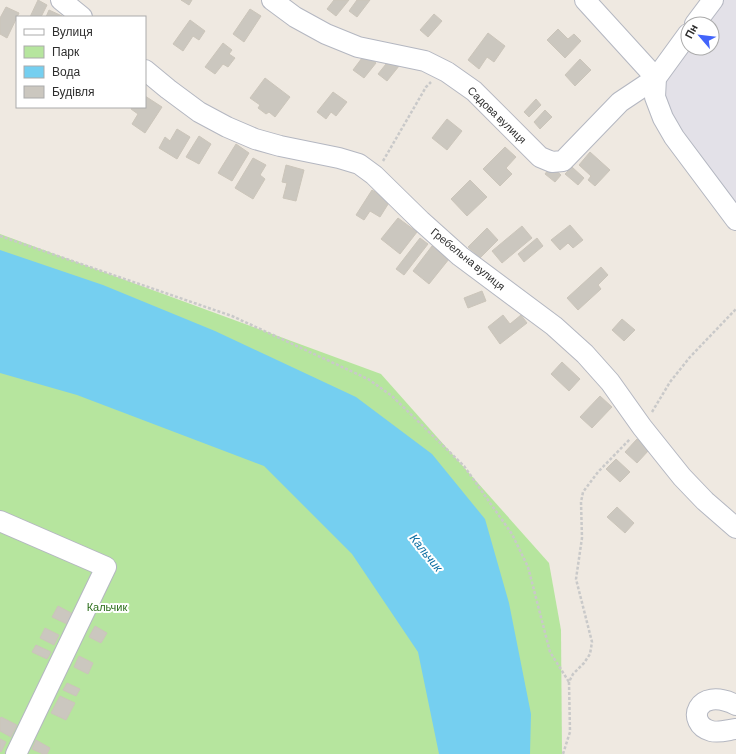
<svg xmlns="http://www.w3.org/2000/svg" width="736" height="754" viewBox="0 0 736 754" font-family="Barlow,sans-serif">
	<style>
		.industrial { fill: #e3e1e8 }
		.green { fill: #b6e59e }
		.water { fill: #75cff0 }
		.building { fill: #cbc7bf; stroke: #cbc5ba }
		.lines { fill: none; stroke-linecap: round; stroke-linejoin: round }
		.minor-casing { stroke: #b4b7c1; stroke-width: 22 }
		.path { stroke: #c9c9c9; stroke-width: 2.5; stroke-dasharray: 3 2; stroke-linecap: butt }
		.minor { stroke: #fff; stroke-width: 20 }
		.labels { text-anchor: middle; stroke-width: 4; stroke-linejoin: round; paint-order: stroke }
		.street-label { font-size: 11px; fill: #2e2e2e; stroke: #fff }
		.park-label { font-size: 11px; fill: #2c6e1b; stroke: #fff }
		.water-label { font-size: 12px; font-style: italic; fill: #0d6fa3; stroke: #fff }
	</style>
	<rect width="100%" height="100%" fill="#efe9e1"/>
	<polygon class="industrial" points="713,0 736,0 736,220 674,137 656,78 688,48 712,48 712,24 695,24"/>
	<polygon class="green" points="0,234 381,374 549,563 561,630 562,754 0,754"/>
	<polygon class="water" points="0,250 103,285 215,331 356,397 432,454 485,519 509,603 531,714 530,754 439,754 418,652 352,554 264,466 77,395 0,373"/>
	<g class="building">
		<polygon points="38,0 47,5 41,17 30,17"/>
		<polygon points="181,0 192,0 189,5"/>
		<polygon points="334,0 349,0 336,16 327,9"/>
		<polygon points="357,0 370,0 357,17 349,11"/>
		<polygon points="6,7 19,13 7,38 0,34 0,18"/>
		<polygon points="250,9 261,16 244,42 233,34"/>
		<polygon points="49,10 62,16 62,17 46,17"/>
		<polygon points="434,14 442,21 428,37 420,30"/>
		<polygon points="190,20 205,31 199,40 193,36 183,51 173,44"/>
		<polygon points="558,29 568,39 574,34 581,41 565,58 547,40"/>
		<polygon points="488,33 505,46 494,62 487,57 479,69 468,60"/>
		<polygon points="223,43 232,50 229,54 235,58 228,67 223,64 215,74 205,67"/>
		<polygon points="365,54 376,63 364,78 353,70"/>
		<polygon points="390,59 399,66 387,81 378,74"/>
		<polygon points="580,59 591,70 575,86 565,75"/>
		<polygon points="265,78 290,97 275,117 269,112 266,114 258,108 260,105 250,98"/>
		<polygon points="333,92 347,102 336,116 331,112 326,119 317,112"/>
		<polygon points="145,96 162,107 145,133 132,124 138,114 131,109 132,107 145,107"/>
		<polygon points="536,99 541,105 529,117 524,112"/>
		<polygon points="545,110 552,117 540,129 534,122"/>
		<polygon points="447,119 462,131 447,150 432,138"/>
		<polygon points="177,129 190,137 177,159 159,148 165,137 170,141"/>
		<polygon points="199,136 211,144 199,164 186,157"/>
		<polygon points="236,144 249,153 232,181 218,173"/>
		<polygon points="505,147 516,157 506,168 512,174 500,186 483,169"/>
		<polygon points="590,152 610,170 595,186 588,180 591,176 579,165"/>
		<polygon points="253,158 266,165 260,175 265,179 253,199 235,188"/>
		<polygon points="286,165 304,170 296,201 283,198 287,183 282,182"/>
		<polygon points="551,166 561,175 555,182 545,174"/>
		<polygon points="572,167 584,178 578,185 565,174"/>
		<polygon points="470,180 487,197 467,216 451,199"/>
		<polygon points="372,190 390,201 380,217 370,211 364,220 356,215"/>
		<polygon points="398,218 417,232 400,254 381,239"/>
		<polygon points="570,225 583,240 573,248 568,243 560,250 551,240"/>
		<polygon points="522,226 532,238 502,263 492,251"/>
		<polygon points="487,228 498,240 480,258 468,247"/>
		<polygon points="420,238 428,244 404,275 396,269"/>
		<polygon points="537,238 543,246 524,262 518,254"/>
		<polygon points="432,246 449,259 429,284 413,271"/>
		<polygon points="601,267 608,275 598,285 601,289 578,310 567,298"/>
		<polygon points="482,291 486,301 468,308 464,298"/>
		<polygon points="503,315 510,324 521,315 527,323 500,344 488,327"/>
		<polygon points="622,319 635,330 624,341 612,330"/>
		<polygon points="562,362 580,379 569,391 551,374"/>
		<polygon points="600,396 612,407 592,428 580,417"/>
		<polygon points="637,439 649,450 637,463 625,452"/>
		<polygon points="616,459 630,472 620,482 606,469"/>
		<polygon points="617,507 634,523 625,533 607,517"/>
		<polygon points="58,606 73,614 67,624 52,617"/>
		<polygon points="95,626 107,633 101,643 89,637"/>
		<polygon points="45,628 59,635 54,645 40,638"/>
		<polygon points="36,645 51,652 47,659 32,652"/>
		<polygon points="79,656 93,663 88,674 74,667"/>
		<polygon points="67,683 80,689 76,696 63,690"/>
		<polygon points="60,696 75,703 66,720 51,713"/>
		<polygon points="1,717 17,725 11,737 0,731 0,719"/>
		<polygon points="0,739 6,742 1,752 0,751"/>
		<polygon points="36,740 50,748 47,754 43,754 32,749"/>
	</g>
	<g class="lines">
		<defs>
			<g id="minor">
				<polyline points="61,0 82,17"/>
				<polyline points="272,0 295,17 326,34 358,47 425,61 447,72 474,91 540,157 552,162 563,161 620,102 656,78"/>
				<polyline points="585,0 656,78"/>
				<polyline points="695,24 713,0"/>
				<polyline points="688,34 656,78 655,97 663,118 674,137 736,220"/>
				<polyline points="145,70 168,89 199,112 227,127 255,139 280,146 339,158 359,164 374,175 421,221 460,256 554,326 585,354 610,382 642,427 682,477 705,501 736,528"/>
				<polyline points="0,521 106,567 16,754"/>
				<path d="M736,705C696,685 685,724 711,731C719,733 728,730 736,729"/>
			</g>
		</defs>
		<use href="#minor" class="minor-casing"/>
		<g class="path">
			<polyline points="383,161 426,87 431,82"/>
			<polyline points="0,236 232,316 368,379 392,396 464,466 512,534 528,567 550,652 569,682"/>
			<polyline points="652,412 670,382 690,357 736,309"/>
			<polyline points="563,754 570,732 569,682 573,674 584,663 590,654 592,642 576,579 582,538 581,502 583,492 598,472 630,439"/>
		</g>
		<use href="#minor" class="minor"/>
	</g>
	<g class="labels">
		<g class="street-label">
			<text transform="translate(497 115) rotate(44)" y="4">Садова вулиця</text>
			<text transform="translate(468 259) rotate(39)" y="4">Гребельна вулиця</text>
		</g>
		<g class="park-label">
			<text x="107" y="611">Кальчик</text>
		</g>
		<g class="water-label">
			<text transform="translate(426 553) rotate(51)" y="4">Кальчик</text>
		</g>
	</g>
	<rect x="16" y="16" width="130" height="92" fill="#ffffff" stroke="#ababab"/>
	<rect x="24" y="29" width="20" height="6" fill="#ffffff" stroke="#ababab"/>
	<text x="52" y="36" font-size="12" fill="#2e2e2e">Вулиця</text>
	<rect x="24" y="46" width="20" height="12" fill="#b6e59e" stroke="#ababab"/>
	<text x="52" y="56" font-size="12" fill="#2e2e2e">Парк</text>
	<rect x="24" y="66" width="20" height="12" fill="#75cff0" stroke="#ababab"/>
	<text x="52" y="76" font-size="12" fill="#2e2e2e">Вода</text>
	<rect x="24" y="86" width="20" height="12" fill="#cbc7bf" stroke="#ababab"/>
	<text x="52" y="96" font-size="12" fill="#2e2e2e">Будівля</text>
	<g transform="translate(700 36) rotate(298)"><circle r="19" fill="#ffffff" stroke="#ababab"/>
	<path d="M0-3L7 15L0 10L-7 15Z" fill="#4264fb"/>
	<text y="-6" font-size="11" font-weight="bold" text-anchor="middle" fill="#2e2e2e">Пн</text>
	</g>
</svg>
